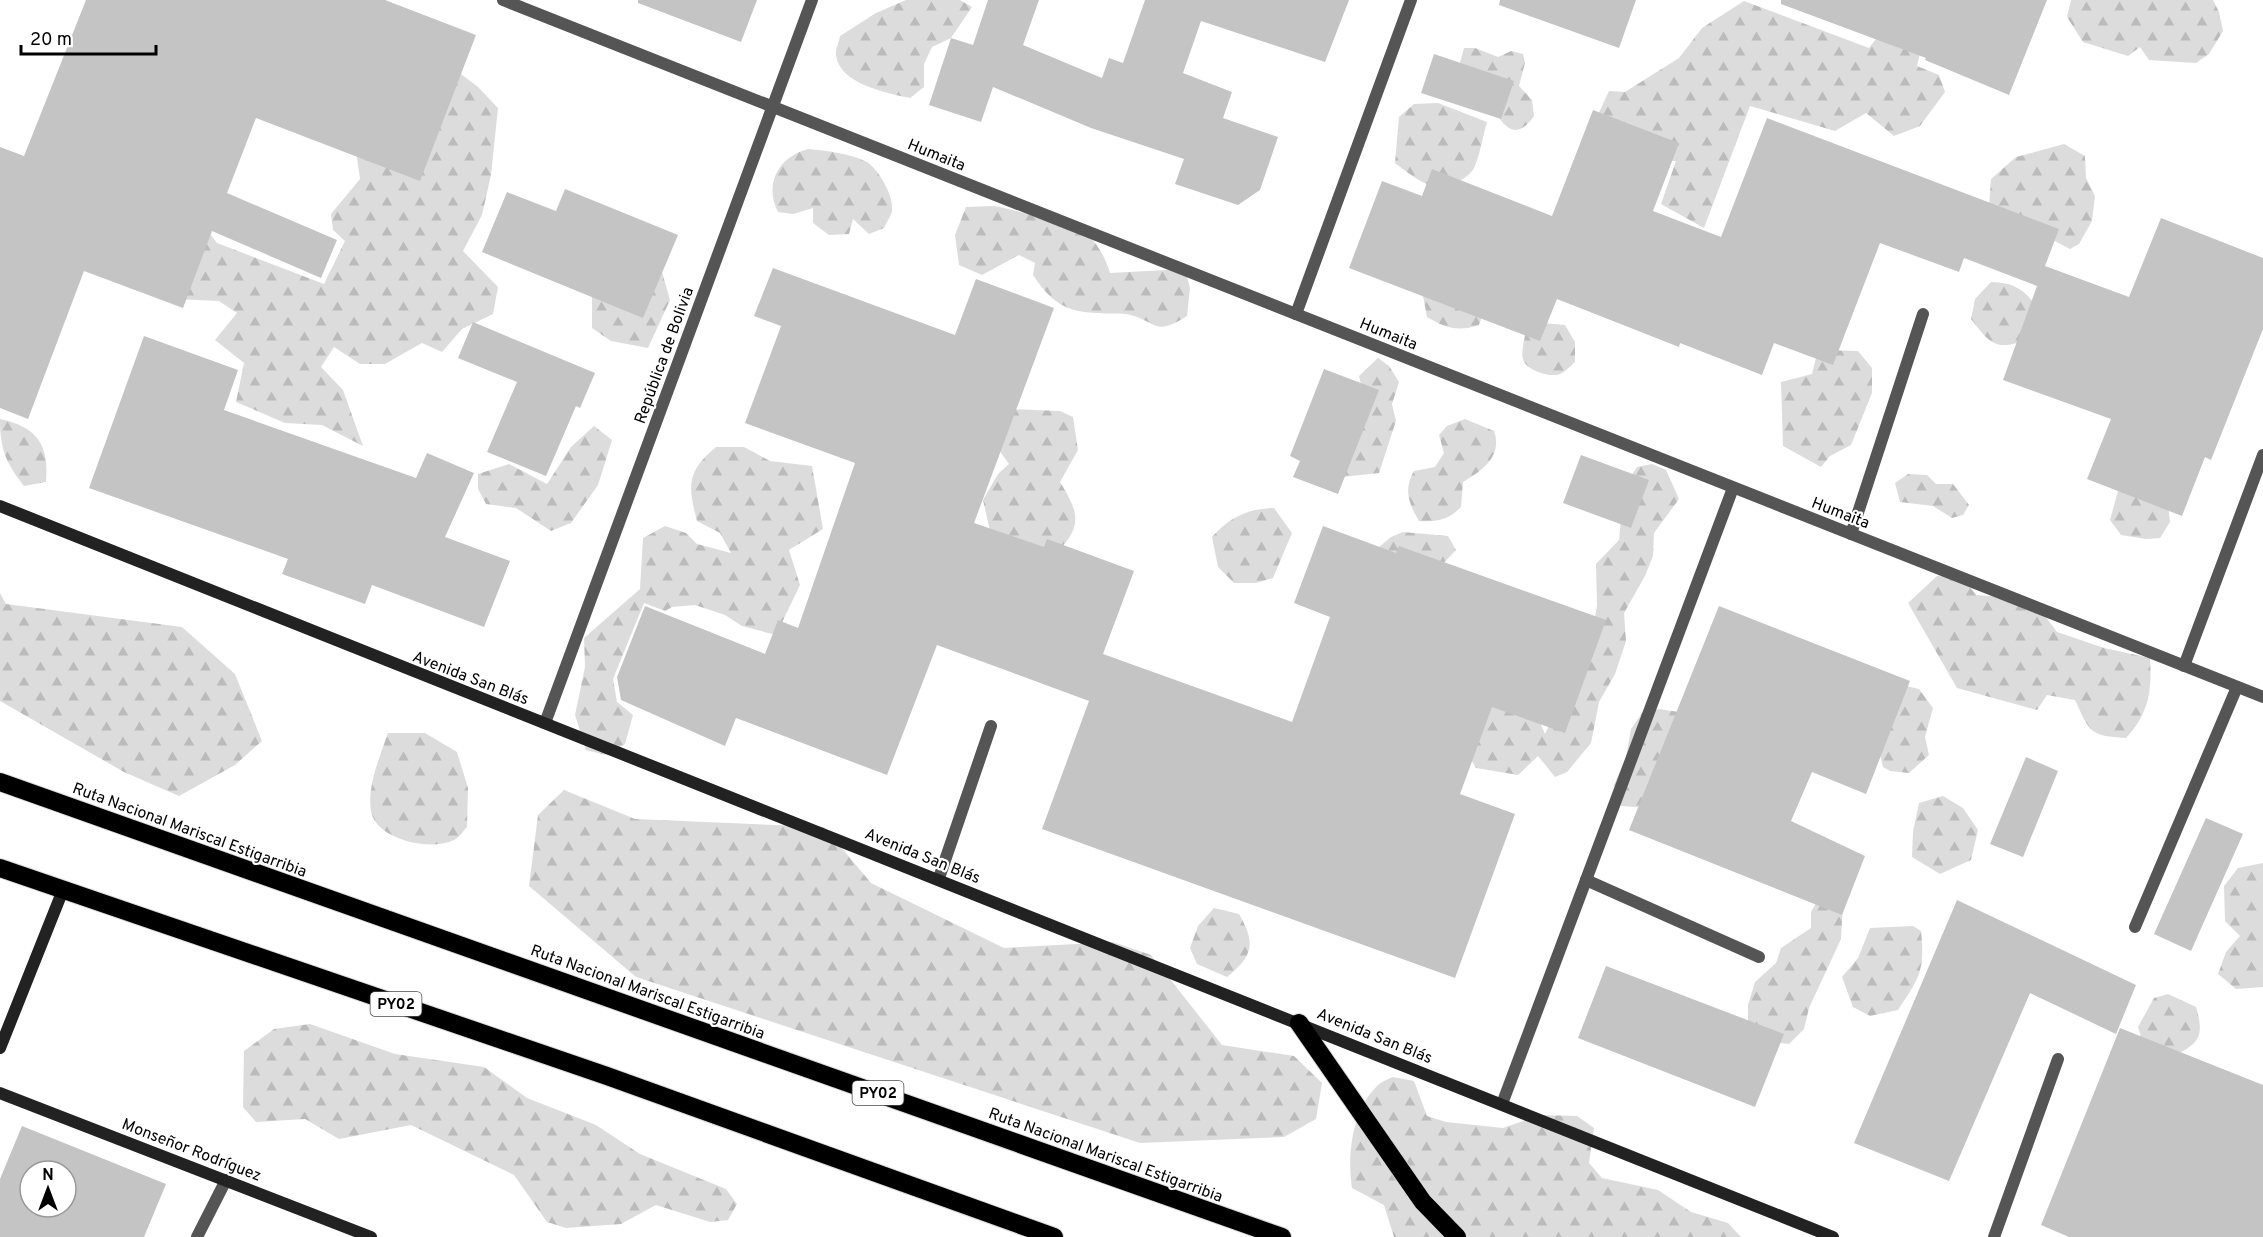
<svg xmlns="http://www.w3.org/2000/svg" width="2263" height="1237" viewBox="0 0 2263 1237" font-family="Overpass,sans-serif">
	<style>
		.forest { fill: url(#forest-firs) }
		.building { fill: #c4c4c4; fill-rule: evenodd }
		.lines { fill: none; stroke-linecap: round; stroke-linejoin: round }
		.highway-casing { stroke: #dbdbdb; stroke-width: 20 }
		.lane { stroke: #555; stroke-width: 12 }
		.street { stroke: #555; stroke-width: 12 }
		.secondary { stroke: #222; stroke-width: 12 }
		.highway { stroke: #000; stroke-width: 18 }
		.labels { text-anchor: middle; stroke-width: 4.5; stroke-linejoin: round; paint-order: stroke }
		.shield { fill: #fff; stroke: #4c4c4c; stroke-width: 1.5 }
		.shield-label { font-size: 15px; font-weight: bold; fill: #000 }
		.street-label { font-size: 16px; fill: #000; stroke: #fff }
	</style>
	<defs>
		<pattern id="forest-firs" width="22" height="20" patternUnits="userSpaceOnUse" patternTransform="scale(1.5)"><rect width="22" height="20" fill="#dcdcdc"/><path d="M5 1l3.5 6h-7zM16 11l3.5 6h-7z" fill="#bbb"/></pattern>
	</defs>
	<rect width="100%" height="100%" fill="#fff"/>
	<g class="forest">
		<path d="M906,0H960L972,7L951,38L932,47L924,64V87L910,98C887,93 839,84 836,55C835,50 839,42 840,36L876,13Z"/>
		<polygon points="2071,0 2213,0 2219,12 2223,31 2209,54 2196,63 2149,60 2140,47 2128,56 2083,42 2067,17"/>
		<polygon points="1744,1 1869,48 1888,23 1923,41 1917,66 1939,75 1945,92 1920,126 1894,136 1866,113 1835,131 1750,106 1704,228 1661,204 1676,161 1627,160 1597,117 1609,91 1625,92 1679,58 1702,28"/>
		<path d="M1464,48H1475L1498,57L1511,51L1523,54L1525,63L1519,86L1532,100L1534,116C1512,148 1500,117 1487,101C1477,89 1466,77 1460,63Z"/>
		<polygon points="449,65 478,87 498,108 491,175 482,215 463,251 498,287 493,314 462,329 442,352 422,343 385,364 360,364 334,347 321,367 343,390 363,446 322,425 285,423 236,402 244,363 215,340 237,313 219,301 175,299 202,223 217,243 324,284 345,241 333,230 331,214 360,179 354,138"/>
		<path d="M1438,103L1487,122C1483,135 1481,150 1476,163C1474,171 1468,176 1461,180C1436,197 1416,179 1395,163L1399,117L1414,104Z"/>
		<polygon points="2064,144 2085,156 2086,178 2095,196 2092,221 2079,244 2070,249 1989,207 1991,179 2016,157"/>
		<path d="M808,149C826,151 850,153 867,162C879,170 894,196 892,211C891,216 886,223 884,228L869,234L853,219L849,234L829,235L813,223V208L793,214L778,212C764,184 778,157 808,149Z"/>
		<path d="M993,206C1005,207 1079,227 1087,234C1098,244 1106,259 1110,273L1185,269L1190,288L1187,316C1153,338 1157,320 1126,314C1117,313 1107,314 1098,313C1065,312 1051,302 1033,275L1035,263L1019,255L982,275L959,265L955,235L966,207Z"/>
		<polygon points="603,265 662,272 670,300 648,348 611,341 592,328 592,297"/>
		<path d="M1991,282C2012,283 2021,287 2034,303L2025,340C1995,352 1989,342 1971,319L1975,299Z"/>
		<path d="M1422,291L1483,313L1479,325C1458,332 1445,328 1427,317Z"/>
		<path d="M1542,323L1565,325L1575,342V362C1569,367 1563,375 1555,375C1546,376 1525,369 1523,359C1521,352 1524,342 1525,335Z"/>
		<polygon points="1818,350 1858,351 1872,368 1872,393 1851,445 1830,456 1821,467 1783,446 1781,382 1812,374"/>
		<polygon points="1378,358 1389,366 1399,382 1392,404 1396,421 1379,473 1342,477 1364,397 1359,376"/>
		<path d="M1006,409L1060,411L1073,417L1078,450L1060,482C1077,510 1084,524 1059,550H1025L991,535L983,500L998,474L1009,464L994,443Z"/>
		<path d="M0,419C37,427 49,444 46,482L24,486C5,462 0,448 0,419Z"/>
		<path d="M1465,419L1494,431C1503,456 1482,471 1463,482L1461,507C1448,520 1438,522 1419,521C1409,504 1403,490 1414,471L1435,467L1444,453L1439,435L1447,426Z"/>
		<polygon points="594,426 612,440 598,485 571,523 551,531 516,508 486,504 478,489 478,474 509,464 547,484 571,447"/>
		<path d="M716,447H744L770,461L812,466L823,529L789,550L800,585L776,635L742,626L725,615L695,605L672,607L665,611L644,603L613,679L617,702L633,715L625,744L606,755L586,750L575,715L585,667L584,638L640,589L643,538L665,526L686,533L697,544L731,553L720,533L697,521C688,486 686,472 716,447Z"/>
		<polygon points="1652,464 1666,470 1679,499 1654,533 1653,556 1645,576 1624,613 1626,641 1615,674 1599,702 1591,743 1567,772 1555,777 1538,756 1518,775 1476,768 1469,756 1478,706 1534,708 1545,734 1592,633 1597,606 1596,564 1619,540 1624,487 1637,467"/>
		<polygon points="1908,474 1927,475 1936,484 1953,484 1969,505 1963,515 1952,518 1933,506 1900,502 1895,483"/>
		<polygon points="2118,491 2168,502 2170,522 2160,538 2146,539 2121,535 2110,520"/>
		<path d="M1274,508L1292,533L1273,578L1256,583H1234L1218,567L1212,537C1230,517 1248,509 1274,508Z"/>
		<polygon points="1403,532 1448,536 1456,550 1436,571 1379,547 1391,537"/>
		<path d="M1959,573L1976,595L2002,597L2045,616L2057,632L2104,648L2150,658C2152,691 2149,713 2126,738C2089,736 2090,732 2075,700L2047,695L2037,710L1957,688L1908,603L1937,576Z"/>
		<polygon points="0,593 6,604 182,627 235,674 262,741 235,765 179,796 124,772 0,701"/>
		<polygon points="1897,684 1919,689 1933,708 1925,737 1929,755 1909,773 1890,771 1883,767 1877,741"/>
		<polygon points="1659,709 1679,712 1652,804 1635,807 1621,806 1614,785 1626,757 1631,729 1642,713"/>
		<path d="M388,733H425L457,752L468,788L467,827C464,830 459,838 454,840C432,851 381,841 372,815C365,791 380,756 388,733Z"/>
		<polygon points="564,790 635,819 824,827 871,883 1004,948 1113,942 1151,955 1222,1045 1294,1056 1322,1083 1316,1119 1284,1137 1140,1143 636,977 529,886 538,815"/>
		<polygon points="1943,796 1963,808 1978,830 1971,860 1940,874 1912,857 1913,832 1919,803"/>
		<polygon points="2263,863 2263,987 2236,989 2218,974 2226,952 2240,936 2225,921 2224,886 2238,868"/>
		<polygon points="1819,898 1843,901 1841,939 1809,1008 1804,1029 1789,1044 1765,1041 1748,1026 1748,1005 1755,982 1776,963 1781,948 1811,928 1811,912"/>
		<path d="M1214,908L1239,914C1256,943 1253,956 1227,977L1197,964L1190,948L1198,926Z"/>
		<path d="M1913,926L1921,931C1925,971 1920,977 1898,1010L1870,1016L1853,1007L1842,977L1858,958L1870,928Z"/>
		<path d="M2168,994L2196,1007C2205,1037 2199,1044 2171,1057L2144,1047L2138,1027L2154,998Z"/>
		<polygon points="310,1024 395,1054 484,1067 527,1098 596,1125 640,1154 726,1189 737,1204 728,1220 710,1222 656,1205 621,1224 566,1228 547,1222 514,1175 411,1125 339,1139 305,1119 256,1122 243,1107 244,1051 274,1029"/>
		<path d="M1393,1077L1414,1081L1427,1116L1446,1122L1503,1128L1540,1115L1577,1116L1594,1128L1589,1163L1602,1178L1658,1190L1691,1212L1728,1223L1741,1237H1394L1384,1205L1352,1188C1347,1156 1352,1110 1377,1086C1381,1082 1388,1079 1393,1077Z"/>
	</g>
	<g class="building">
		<polygon points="86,0 385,0 476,35 420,181 256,118 227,193 337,240 321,278 212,231 183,308 84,271 28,419 0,408 0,147 24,156"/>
		<polygon points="638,0 757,0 741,42 638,3"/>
		<polygon points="988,0 1039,0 1023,45 1102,78 1109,58 1123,63 1145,0 1349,0 1325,62 1201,21 1183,73 1232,92 1223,118 1278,137 1260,190 1238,205 1175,184 1184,159 1091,128 993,87 981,122 929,105 951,38 973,45"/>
		<polygon points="1500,0 1636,0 1619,48 1499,5"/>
		<polygon points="1781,0 2047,0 2009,95 1925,60 1926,58 1781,4"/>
		<polygon points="1434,54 1514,81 1501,119 1421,93"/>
		<polygon points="1593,110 1679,143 1653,211 1721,237 1767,118 2059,229 2045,266 2129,297 2161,218 2263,258 2263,329 2211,460 2205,457 2182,516 2087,479 2111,419 2003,380 2037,286 1964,258 1959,272 1880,243 1833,365 1774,343 1762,375 1680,343 1679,347 1557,299 1540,341 1349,268 1382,181 1422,196 1432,169 1552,216"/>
		<polygon points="565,189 678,235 643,318 482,252 507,192 556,211"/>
		<polygon points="773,268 955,335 976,279 1054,308 974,523 1044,547 1047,539 1134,571 1103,654 1292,722 1330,617 1294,603 1323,526 1396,553 1399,546 1606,620 1565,733 1492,707 1460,794 1515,814 1455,978 1042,829 1089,701 937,645 887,775 736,718 725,746 621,700 617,677 645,606 765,654 778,620 798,628 855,463 745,423 781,326 754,316"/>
		<polygon points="473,322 595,373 580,408 576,406 546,476 487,452 517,382 458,358"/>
		<polygon points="144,336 238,370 224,410 416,478 427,453 474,473 445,537 510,561 484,627 372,585 365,604 282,574 288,559 89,488"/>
		<polygon points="1324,369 1379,390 1338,494 1293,477 1300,461 1290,456"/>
		<polygon points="1581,455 1649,480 1631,528 1563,503"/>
		<polygon points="1719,606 1910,681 1866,794 1812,772 1791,821 1865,856 1842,915 1629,830"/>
		<polygon points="2026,757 2058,771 2023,857 1990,844"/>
		<polygon points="2206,818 2243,834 2191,951 2154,934"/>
		<polygon points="1957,900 2136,985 2116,1034 2030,993 1949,1181 1854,1143"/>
		<polygon points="1606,966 1784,1034 1755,1107 1578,1038"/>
		<polygon points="2120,1028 2263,1085 2263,1237 2069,1237 2041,1225"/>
		<path d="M22,1126L166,1184L144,1237H0V1179ZM30,1171H66V1207H30Z"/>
	</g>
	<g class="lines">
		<defs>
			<g id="highway">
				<polyline points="0,782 1282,1237"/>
				<polyline points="0,868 607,1076 1054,1237"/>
				<polyline points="1299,1023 1423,1202 1457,1237"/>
			</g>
		</defs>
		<use href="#highway" class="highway-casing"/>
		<g class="lane">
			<polyline points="1851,534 1923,314"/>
			<polyline points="939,878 991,726"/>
			<polyline points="1586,880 1759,957"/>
			<polyline points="2135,927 2237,687"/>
			<polyline points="197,1237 226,1180"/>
			<polyline points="1994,1237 2058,1059"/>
		</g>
		<g class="street">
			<polyline points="503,0 2263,697"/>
			<polyline points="1296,314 1411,0"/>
			<polyline points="2184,666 2263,455"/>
			<polyline points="545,723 812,0"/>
			<polyline points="1502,1104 1733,488"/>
		</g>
		<g class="secondary">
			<polyline points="0,506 1833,1237"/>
			<polyline points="0,1048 63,890"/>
			<polyline points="0,1093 371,1237"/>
		</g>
		<use href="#highway" class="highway"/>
	</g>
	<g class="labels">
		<g class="shield">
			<rect x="370.5" y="992" width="51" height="24" rx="4.5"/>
			<rect x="852.5" y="1081" width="51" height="24" rx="4.5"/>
		</g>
		<g class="shield-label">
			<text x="396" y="1009">PY02</text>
			<text x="878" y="1098">PY02</text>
		</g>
		<g class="street-label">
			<text transform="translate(937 154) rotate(22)" y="6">Humaita</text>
			<text transform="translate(1389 333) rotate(22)" y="6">Humaita</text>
			<text transform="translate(663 355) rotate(-70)" y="6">República de Bolivia</text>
			<text transform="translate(1841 512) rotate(21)" y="6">Humaita</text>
			<text transform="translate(471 677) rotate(21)" y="6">Avenida San Blás</text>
			<text transform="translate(190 829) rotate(20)" y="6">Ruta Nacional Mariscal Estigarribia</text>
			<text transform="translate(923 855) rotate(22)" y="6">Avenida San Blás</text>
			<text transform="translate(648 991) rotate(20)" y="6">Ruta Nacional Mariscal Estigarribia</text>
			<text transform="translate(1375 1035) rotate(22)" y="6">Avenida San Blás</text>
			<text transform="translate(192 1149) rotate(21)" y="6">Monseñor Rodríguez</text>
			<text transform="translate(1106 1154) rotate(20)" y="6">Ruta Nacional Mariscal Estigarribia</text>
		</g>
	</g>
	<g transform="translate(48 1189)"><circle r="28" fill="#ffffff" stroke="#999999" stroke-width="1.5"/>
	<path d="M0-4.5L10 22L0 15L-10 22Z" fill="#000000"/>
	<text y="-9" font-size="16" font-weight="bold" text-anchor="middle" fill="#000000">N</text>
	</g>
	<path d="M21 45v9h135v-9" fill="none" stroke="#000000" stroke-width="3"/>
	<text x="30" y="45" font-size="18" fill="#000000" stroke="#ffffff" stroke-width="4.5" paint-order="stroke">20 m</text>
</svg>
